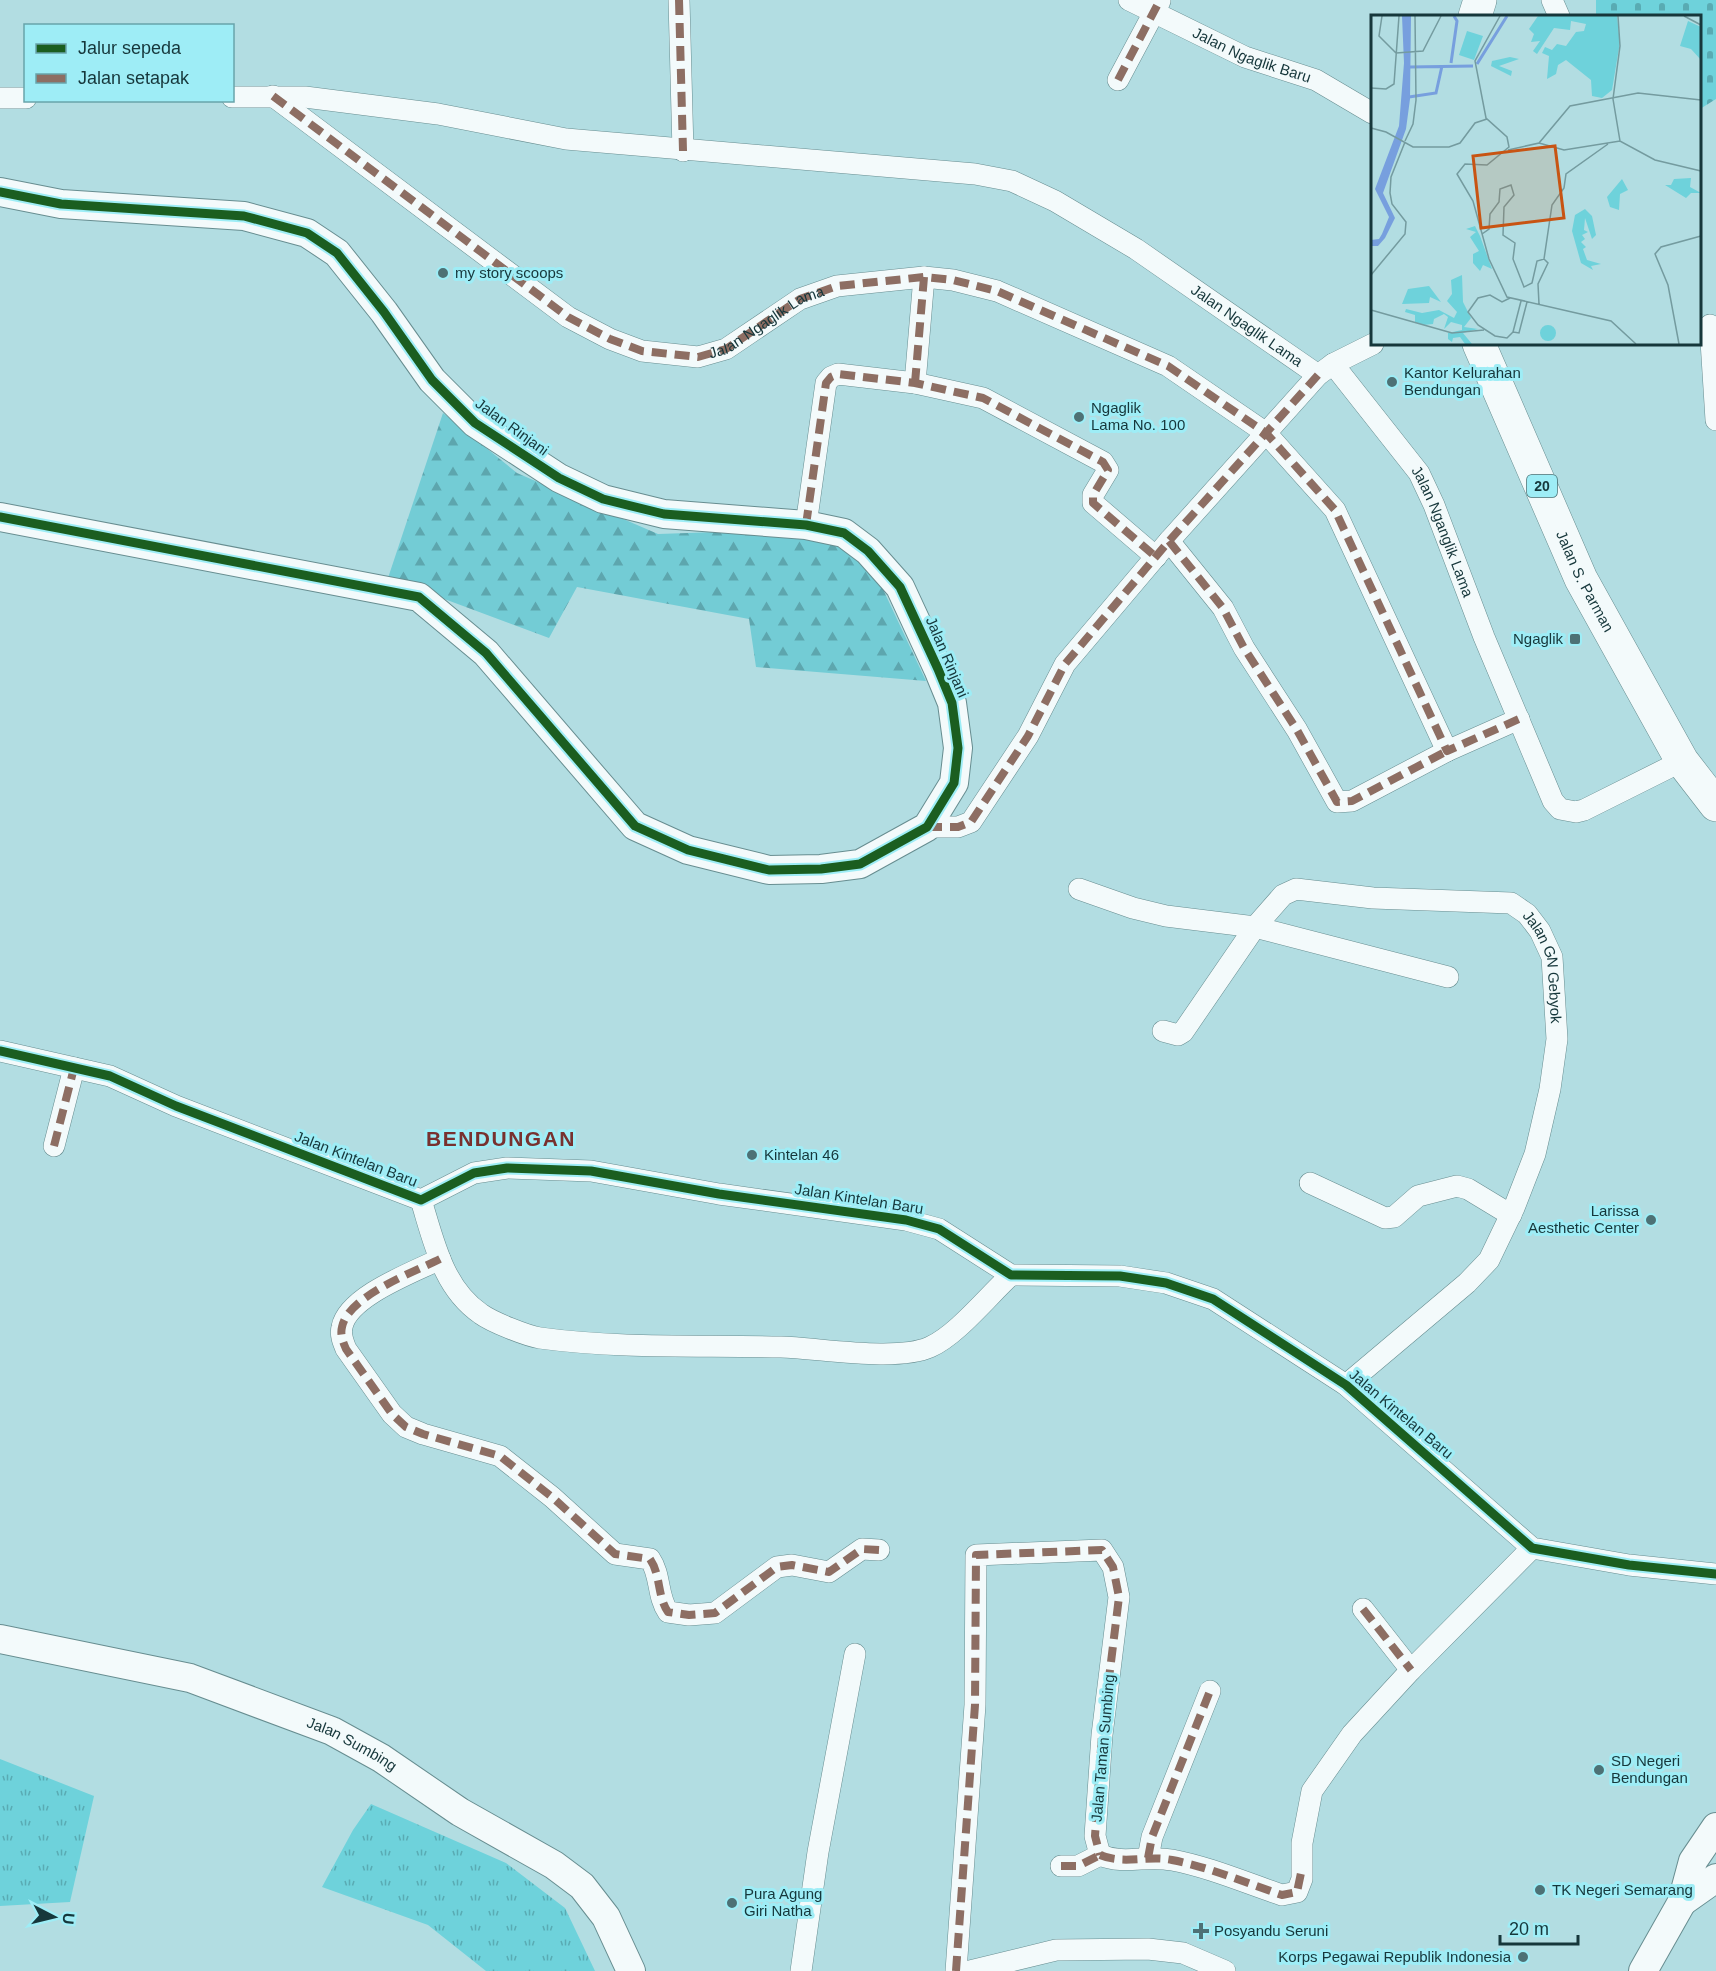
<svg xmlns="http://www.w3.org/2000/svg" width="1716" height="1971" viewBox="0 0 1716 1971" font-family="Helvetica,sans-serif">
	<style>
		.grass { fill: url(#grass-tufts) }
		.forest { fill: url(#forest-firs) }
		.cemetery { fill: url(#cemetery-stones) }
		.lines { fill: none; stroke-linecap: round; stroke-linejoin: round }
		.street-casing { stroke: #678d90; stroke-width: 22 }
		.secondary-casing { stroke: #678d90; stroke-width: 30 }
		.highway-casing { stroke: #678d90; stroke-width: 34 }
		.street { stroke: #f3fafb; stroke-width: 21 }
		.secondary { stroke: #f3fafb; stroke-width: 28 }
		.highway { stroke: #f3fafb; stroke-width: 33 }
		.quiet { stroke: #8d6e63; stroke-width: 8; stroke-dasharray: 15 8; stroke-linecap: butt }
		.cycleway-casing { stroke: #9eedf6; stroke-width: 13 }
		.cycleway { stroke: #1b5e20; stroke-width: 9 }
		.poi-dot { fill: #4d7175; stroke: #9eedf6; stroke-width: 2 }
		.labels { text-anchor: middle; stroke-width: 6; stroke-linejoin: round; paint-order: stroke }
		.shield { fill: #9eedf6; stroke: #3f6e73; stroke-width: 1.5 }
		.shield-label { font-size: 14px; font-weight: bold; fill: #16373b }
		.street-label { font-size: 15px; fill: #16373b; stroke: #9eedf6 }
		.poi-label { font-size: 15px; fill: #16373b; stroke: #9eedf6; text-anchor: start }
		.district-label { font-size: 21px; font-weight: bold; letter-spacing: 1.5px; fill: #78312f; stroke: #9eedf6 }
		.inset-river { fill: none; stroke: #779fde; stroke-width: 3 }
		.inset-road { fill: none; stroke: #749b9f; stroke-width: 1.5 }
		.view { fill: #c85413; fill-opacity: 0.15; stroke: #c85413; stroke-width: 3 }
		.inset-edge { fill: none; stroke: #16373b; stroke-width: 3 }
	</style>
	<defs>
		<pattern id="grass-tufts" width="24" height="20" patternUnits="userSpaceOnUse" patternTransform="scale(1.5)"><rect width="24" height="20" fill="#6ed2db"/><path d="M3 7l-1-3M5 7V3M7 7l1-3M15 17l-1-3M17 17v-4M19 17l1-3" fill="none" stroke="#59abb3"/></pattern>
		<pattern id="forest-firs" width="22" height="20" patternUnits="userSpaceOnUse" patternTransform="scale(1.5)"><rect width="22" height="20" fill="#73ccd5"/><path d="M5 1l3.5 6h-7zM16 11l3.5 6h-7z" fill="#5da6ae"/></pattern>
		<pattern id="cemetery-stones" width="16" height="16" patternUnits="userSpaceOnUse" patternTransform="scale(1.5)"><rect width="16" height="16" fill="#6ed2db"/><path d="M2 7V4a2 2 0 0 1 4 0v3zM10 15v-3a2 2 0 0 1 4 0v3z" fill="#59abb3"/></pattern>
	</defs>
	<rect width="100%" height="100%" fill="#b2dde2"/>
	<g class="grass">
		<polygon points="0,1759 94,1796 70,1902 0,1906"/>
		<polygon points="371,1804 506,1863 565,1908 595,1971 486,1971 428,1925 322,1887 353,1830"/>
	</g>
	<polygon class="forest" points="443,413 517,473 658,534 746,531 816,533 874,570 926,681 756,667 749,619 577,587 549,638 388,578"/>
	<polygon class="cemetery" points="1596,0 1716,0 1716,99 1700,109 1700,16 1596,16"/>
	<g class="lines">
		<defs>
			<g id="street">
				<polyline points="679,0 683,151"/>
				<path id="s1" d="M1129,0L1245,57L1316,80L1372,113"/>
				<polyline points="1552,0 1559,16"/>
				<polyline points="1118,80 1160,1"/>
				<path id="s2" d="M273,96L568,317L610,339L642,351L698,357L726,349L800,299L837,286L924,277L953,280L997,291L1168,366L1266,433L1335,510L1447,751L1519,719"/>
				<path id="s3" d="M232,97H305L438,114L566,139L975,174L1012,181L1055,201L1136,249L1318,375"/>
				<polyline points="0,98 26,98"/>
				<polyline points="1710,325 1716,420"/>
				<path id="s4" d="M1333,364L1419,473L1434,505L1484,637L1553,801L1560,809L1576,812L1584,810L1682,761"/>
				<polyline points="915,383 924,277"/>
				<polyline points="806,525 826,383 831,377 838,374 915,383 983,398 1103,462 1108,470 1093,495 1093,503 1156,557"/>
				<polyline points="1169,541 1223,608 1244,648 1297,730 1337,802 1352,801 1447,751"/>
				<polyline points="927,827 958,827 971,822 1028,736 1065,664 1169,541 1318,375 1333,364 1373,344"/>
				<polyline points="1079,889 1133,908 1166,916 1255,927 1448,977"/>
				<path id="s5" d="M1163,1031L1178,1035L1183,1032L1255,927L1283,895L1296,889L1373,898L1511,903L1527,914L1540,931L1552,957L1557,1039L1550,1089L1535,1154L1514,1208L1489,1260L1467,1283L1346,1385"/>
				<polyline points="0,1051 110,1076 176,1106 421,1200 474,1173 507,1168 591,1171 719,1194 906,1220 939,1229 1011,1275 1120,1276 1166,1283 1213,1299 1346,1385 1532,1548 1629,1565 1716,1574"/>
				<polyline points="54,1146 74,1068"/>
				<polyline points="1310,1183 1385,1218 1394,1217 1418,1196 1457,1186 1468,1189 1511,1215"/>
				<path d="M421,1200C434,1242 443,1288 481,1314C492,1322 527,1336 540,1338C621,1349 700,1345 781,1347C819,1348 897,1362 930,1347C957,1335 988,1296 1011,1275"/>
				<path d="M440,1259C414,1272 348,1296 342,1327C340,1335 343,1342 346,1349L392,1414L406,1427L423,1434L500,1456L552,1497L615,1554L650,1559C661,1575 657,1596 668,1612L689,1615L715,1613L777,1567L792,1565L829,1572L862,1549L879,1550"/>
				<polyline points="1363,1609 1411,1670"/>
				<path d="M1100,1855C1124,1865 1147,1855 1172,1860C1209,1867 1246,1883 1282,1895L1297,1892L1302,1879V1843L1312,1791L1352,1734L1411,1670L1532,1548"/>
				<polyline points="1148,1858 1152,1837 1210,1691"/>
				<polyline points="1061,1866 1078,1866 1100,1855"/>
				<polyline points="801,1971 818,1852 855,1654"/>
				<polyline points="956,1971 975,1705 976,1555 1102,1550 1113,1567 1119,1597 1102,1735 1095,1836 1100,1855"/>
				<polyline points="970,1971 1056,1950 1148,1949 1183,1953 1225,1971"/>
			</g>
			<g id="secondary">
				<polyline points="0,192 61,204 244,216 307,233 337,253 384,312 432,380 475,423 559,478 603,499 664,514 806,525 844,533 868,551 900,587 938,669 952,703 958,748 954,783 927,827 860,864 821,869 769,870 688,850 635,826 486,653 419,597 0,517"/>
				<path id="s6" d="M0,1639L190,1678L332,1731L381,1758L460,1812L554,1865L582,1886L606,1917L631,1971"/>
				<polyline points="1682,1902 1716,1878"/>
				<polyline points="1643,1971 1682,1902 1693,1861 1716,1827"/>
			</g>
			<g id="highway">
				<polyline points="1475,16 1480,0"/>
				<path id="s7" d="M1479,344L1581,579L1682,761L1716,805"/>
			</g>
		</defs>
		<use href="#street" class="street-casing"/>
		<use href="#secondary" class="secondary-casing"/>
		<use href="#highway" class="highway-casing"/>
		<use href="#street" class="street"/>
		<use href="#secondary" class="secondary"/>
		<use href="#highway" class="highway"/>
		<g class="quiet">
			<polyline points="679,0 683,151"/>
			<polyline points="1118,80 1160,0"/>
			<polyline points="273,96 568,317 610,339 642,351 698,357 726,349 800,299 837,286 924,277 953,280 997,291 1168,366 1266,433 1335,510 1447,751 1519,719"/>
			<polyline points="915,383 924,277"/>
			<polyline points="806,525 826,383 831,377 838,374 915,383 983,398 1103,462 1108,470 1093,495 1093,503 1156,557"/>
			<polyline points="1169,541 1223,608 1244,648 1297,730 1337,802 1352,801 1447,751"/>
			<polyline points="927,827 958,827 971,822 1028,736 1065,664 1169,541 1318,375"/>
			<polyline points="54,1146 74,1068"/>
			<path d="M440,1259C414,1272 348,1296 342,1327C340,1335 343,1342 346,1349L392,1414L406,1427L423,1434L500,1456L552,1497L615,1554L650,1559C661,1575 657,1596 668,1612L689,1615L715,1613L777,1567L792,1565L829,1572L862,1549L879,1550"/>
			<polyline points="1363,1609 1411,1670"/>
			<path d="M1100,1855C1124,1865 1147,1855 1172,1860C1209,1867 1246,1883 1282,1895L1297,1892L1301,1873"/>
			<polyline points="1148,1858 1152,1837 1210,1691"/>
			<polyline points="1061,1866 1078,1866 1100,1855"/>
			<polyline points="956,1971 975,1705 976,1555 1102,1550 1113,1567 1119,1597 1102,1735 1095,1836 1100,1855"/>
		</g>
		<defs>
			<g id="cycleway">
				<polyline points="0,192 61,204 244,216 307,233 337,253 384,312 432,380 475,423 559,478 603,499 664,514 806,525 844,533 868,551 900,587 938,669 952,703 958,748 954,783 927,827 860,864 821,869 769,870 688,850 635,826 486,653 419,597 0,517"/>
				<polyline points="0,1051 110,1076 176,1106 421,1200 474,1173 507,1168 591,1171 719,1194 906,1220 939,1229 1011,1275 1120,1276 1166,1283 1213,1299 1346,1385 1532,1548 1629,1565 1716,1574"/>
			</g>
		</defs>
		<use href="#cycleway" class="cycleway-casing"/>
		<use href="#cycleway" class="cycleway"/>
	</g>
	<g class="poi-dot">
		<circle cx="443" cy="273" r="6"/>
		<circle cx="1392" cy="382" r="6"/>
		<circle cx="1079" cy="417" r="6"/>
		<rect x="1569" y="633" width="12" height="12" rx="3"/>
		<circle cx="752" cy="1155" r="6"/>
		<circle cx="1651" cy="1220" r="6"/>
		<circle cx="1599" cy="1770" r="6"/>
		<circle cx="1540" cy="1890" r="6"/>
		<circle cx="732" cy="1903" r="6"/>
		<path d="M1198 1922h6v6h6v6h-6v6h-6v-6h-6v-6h6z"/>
		<circle cx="1523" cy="1957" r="6"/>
	</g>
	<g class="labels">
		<rect class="shield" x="1527" y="475" width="30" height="22" rx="4.5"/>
		<g class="shield-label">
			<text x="1542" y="491">20</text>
		</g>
		<g class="street-label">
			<text dy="5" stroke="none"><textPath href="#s1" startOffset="135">Jalan Ngaglik Baru</textPath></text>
			<text dy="5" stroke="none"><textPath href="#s2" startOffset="584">Jalan Ngaglik Lama</textPath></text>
			<text dy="5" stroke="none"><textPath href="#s3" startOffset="1062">Jalan Ngaglik Lama</textPath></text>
			<text transform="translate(512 427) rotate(36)" y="5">Jalan Rinjani</text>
			<text dy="5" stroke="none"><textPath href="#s4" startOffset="202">Jalan Nganglik Lama</textPath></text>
			<text dy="5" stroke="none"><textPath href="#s7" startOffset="260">Jalan S. Parman</textPath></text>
			<text transform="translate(947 657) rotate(67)" y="5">Jalan Rinjani</text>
			<text dy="5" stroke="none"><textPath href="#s5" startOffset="498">Jalan GN Gebyok</textPath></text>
			<text transform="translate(356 1159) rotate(21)" y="5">Jalan Kintelan Baru</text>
			<text transform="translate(859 1199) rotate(9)" y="5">Jalan Kintelan Baru</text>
			<text transform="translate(1401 1414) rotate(40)" y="5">Jalan Kintelan Baru</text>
			<text dy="5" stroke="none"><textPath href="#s6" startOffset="369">Jalan Sumbing</textPath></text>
			<text transform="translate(1103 1748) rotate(-85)" y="5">Jalan Taman Sumbing</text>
		</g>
		<g class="poi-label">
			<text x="455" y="278">my story scoops</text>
			<text x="1404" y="378">Kantor Kelurahan<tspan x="1404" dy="17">Bendungan</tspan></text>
			<text x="1091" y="413">Ngaglik<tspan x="1091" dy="17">Lama No. 100</tspan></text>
			<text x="1563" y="644" text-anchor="end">Ngaglik</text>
			<text x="764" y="1160">Kintelan 46</text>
			<text x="1639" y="1216" text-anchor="end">Larissa<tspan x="1639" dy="17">Aesthetic Center</tspan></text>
			<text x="1611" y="1766">SD Negeri<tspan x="1611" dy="17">Bendungan</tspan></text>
			<text x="1552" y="1895">TK Negeri Semarang</text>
			<text x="744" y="1899">Pura Agung<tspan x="744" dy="17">Giri Natha</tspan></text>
			<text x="1214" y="1936">Posyandu Seruni</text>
			<text x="1511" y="1962" text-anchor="end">Korps Pegawai Republik Indonesia</text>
		</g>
		<g class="district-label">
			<text x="501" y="1146">BENDUNGAN</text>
		</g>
	</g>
	<g transform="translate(1371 15)">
		<rect width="330" height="330" fill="#b2dde2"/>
		<path d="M139,42L148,44L128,51L141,56L140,61L120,51L121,46ZM320,163L319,172L330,178H320L315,183L294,170H300L303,164ZM251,164L257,175L249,179L248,195L239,192L236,182ZM214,194L221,201L225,220L221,224L214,203L213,215L217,217L211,220L214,224L210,227L215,232L212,234L216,245L230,249L220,251L222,255L210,248L201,216L204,200ZM104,211L109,221L121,254L112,250L109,256L102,248V239L108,236L99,222L105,217L95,214ZM91,260L92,287L100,303L93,312L107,314L92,318L101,329H94L89,322L82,323L81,327L77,324V318L91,315V310L80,307L73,314L77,302L73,299L63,304L62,309L52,310L44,307V300L34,297L35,294L51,298L68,295L83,303L86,297L76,286L81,279L80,265ZM58,271L70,287L59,282L58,288L31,289L37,274Z" fill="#6ed2db"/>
		<path d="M167,1H246L249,27L241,75L231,83L221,81L220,65L195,45L187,50L185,59L176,64L178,41L171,38L174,32L181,35L186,29L195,31L205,17L213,16L215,9L200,6L199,15L183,13L166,39L162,36L169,26L160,27L163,19L158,14ZM169 318a8 8 0 1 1 16 0a8 8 0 1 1-16 0Z" fill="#6ed2db"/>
		<path d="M317,6L330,12V45L320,34L309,31ZM96,16L112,21L103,45L88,40Z" fill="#6ed2db"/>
		<path d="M31,1H40L39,84L35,114L12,178L24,203L14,223L7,231H0V225L8,224L11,219L18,202L4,174L28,111L33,48Z" fill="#779fde"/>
		<path class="inset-river" d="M80,48L86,6L83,1M106,49L136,1M39,52L102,51M38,82L65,78L71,51"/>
		<path class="inset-road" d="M11,1L8,21L25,38M129,1L104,46L115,103L136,122L138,132L116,150L94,149L86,159L102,186L118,244L136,282L240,306L265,329M247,1L249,31L242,84L249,126M313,1L330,10M25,38L52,36L70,1M0,73L15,74L23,69L28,1M0,113L15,117L42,132H78L89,128L104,108L116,104M34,126L42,109L45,85L44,1M168,128L193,135L249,126L284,145L330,156M137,135L168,128L199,91L267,78L330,85M111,219L118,214L119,199L128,187L129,174L140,170L143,180L133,192L132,220L144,228L142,244L153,272L161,268L166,246L173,244L177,248L167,269L168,289M173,244L181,190L193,173L195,159L237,129M0,260L34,219L35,207L21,189L19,178L20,162L34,127M139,283L131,287L119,280L107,283L97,297L107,310L124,321L136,323L142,317M0,295L81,318L113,315M142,317L148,318L156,287M142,317L150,286M308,329L297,270L284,239L290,232L330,221"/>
		<path class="view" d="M184,131L193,203L110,213L102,141Z"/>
		<rect width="330" height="330" class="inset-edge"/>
	</g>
	<rect x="24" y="24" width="210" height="78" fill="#9eedf6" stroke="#68a4ab" stroke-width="1.5"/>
	<rect x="36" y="44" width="30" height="9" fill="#1b5e20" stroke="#68a4ab" stroke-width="1.5"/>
	<text x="78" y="54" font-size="18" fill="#16373b">Jalur sepeda</text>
	<rect x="36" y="74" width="30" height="9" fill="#8d6e63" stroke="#68a4ab" stroke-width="1.5"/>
	<text x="78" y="84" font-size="18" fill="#16373b">Jalan setapak</text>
	<g transform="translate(54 1917) rotate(97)" stroke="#9eedf6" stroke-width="4.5" paint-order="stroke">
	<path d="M0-4.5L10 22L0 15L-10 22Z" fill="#16373b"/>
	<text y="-9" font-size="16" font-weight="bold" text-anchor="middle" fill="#16373b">U</text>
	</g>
	<path d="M1500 1935v9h78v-9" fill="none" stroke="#16373b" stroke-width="3"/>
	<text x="1509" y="1935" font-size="18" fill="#16373b" stroke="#9eedf6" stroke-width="4.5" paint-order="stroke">20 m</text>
</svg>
